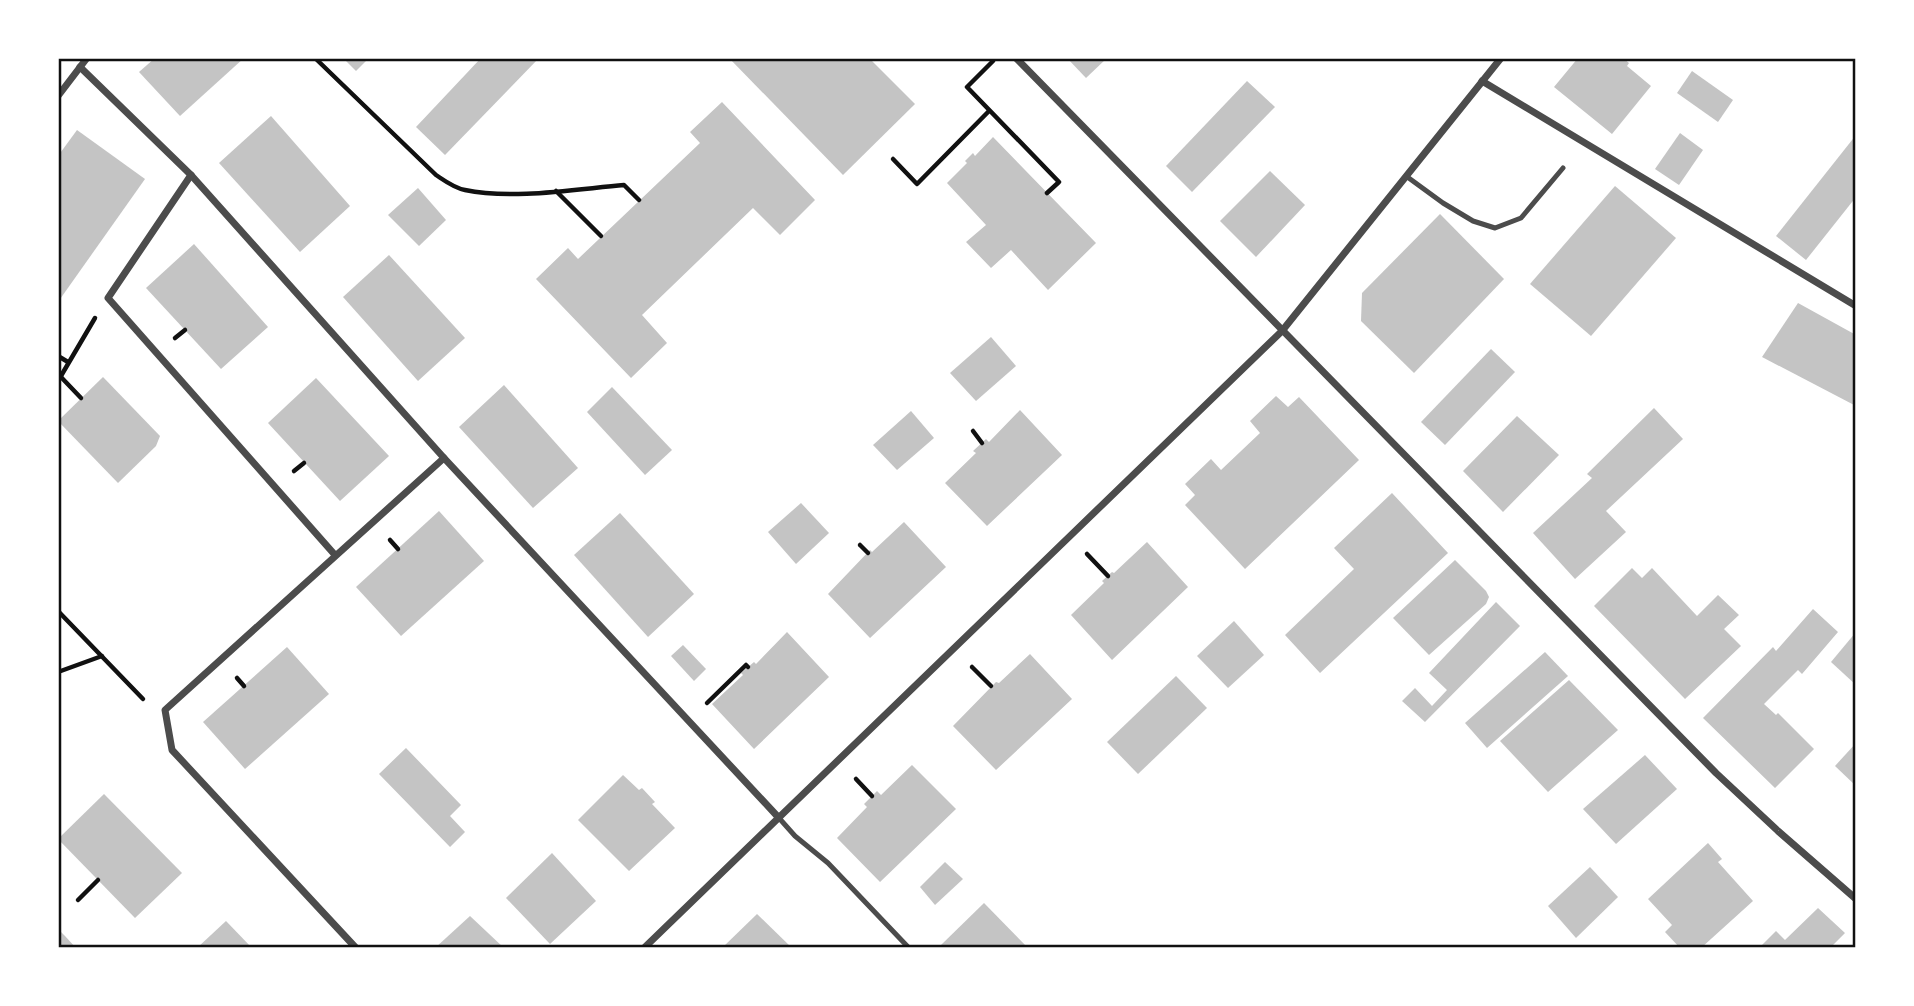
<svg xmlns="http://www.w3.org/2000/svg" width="1914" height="1006" viewBox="0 0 1914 1006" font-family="'Asap Condensed',sans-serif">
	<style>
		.building { fill: #c4c4c4 }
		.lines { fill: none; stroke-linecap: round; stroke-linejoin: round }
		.path { stroke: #111; stroke-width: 4.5 }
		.service { stroke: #4c4c4c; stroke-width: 5 }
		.minor { stroke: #4c4c4c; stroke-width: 7 }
		.neatline { fill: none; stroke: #111; stroke-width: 2.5 }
	</style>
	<rect width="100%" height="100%" fill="#fff"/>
	<g class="building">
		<polygon points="155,58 244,58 180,116 139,72"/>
		<polygon points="343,58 369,58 356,71"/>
		<polygon points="481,58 539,58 445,155 416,127"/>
		<polygon points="729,58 869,58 915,104 843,175"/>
		<polygon points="1067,58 1107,58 1086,78"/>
		<polygon points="1578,58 1623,58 1629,63 1627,66 1651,86 1612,134 1554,87"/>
		<polygon points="1692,71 1733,100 1718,122 1677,93"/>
		<polygon points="1247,81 1275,107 1192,192 1166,166"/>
		<polygon points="722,102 815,200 780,235 753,208 642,315 667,343 631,378 536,279 568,248 578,259 700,143 690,132"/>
		<polygon points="271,116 350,206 300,252 219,163"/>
		<polygon points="77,130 145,179 58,302 58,156"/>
		<polygon points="1680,133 1703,150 1679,185 1655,169"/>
		<polygon points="1856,135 1856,197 1806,260 1776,236"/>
		<polygon points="993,137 1096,243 1048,290 1011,250 991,268 966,242 986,225 947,183 967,163 965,161 973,153 975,156"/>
		<polygon points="1270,171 1305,205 1256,257 1220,221"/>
		<polygon points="1615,186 1676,238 1591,336 1530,284"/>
		<polygon points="418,188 446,220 419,246 388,215"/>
		<polygon points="1440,214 1504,279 1414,373 1361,321 1362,293"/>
		<polygon points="194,244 268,327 221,369 146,288"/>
		<polygon points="389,255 465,338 418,381 343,297"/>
		<polygon points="1798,303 1856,335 1856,406 1762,357"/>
		<polygon points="991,337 1016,366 976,401 950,373"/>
		<polygon points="1491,349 1515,372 1445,445 1421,422"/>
		<polygon points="103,377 160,436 156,446 118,483 58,421"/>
		<polygon points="316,378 389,456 340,501 268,423"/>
		<polygon points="504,385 578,468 533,508 459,427"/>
		<polygon points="612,387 672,450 645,475 587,412"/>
		<polygon points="1276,396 1288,407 1299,397 1359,460 1245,569 1185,505 1195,495 1185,484 1211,459 1221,470 1260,433 1250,421"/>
		<polygon points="1654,408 1683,439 1606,511 1626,532 1575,579 1533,533 1592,478 1587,474"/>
		<polygon points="1020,410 1062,455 987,526 945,483 976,453 973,451 986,439 989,442"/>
		<polygon points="911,411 934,438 897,470 873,445"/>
		<polygon points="1517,416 1559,455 1503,512 1463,471"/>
		<polygon points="1392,493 1448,553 1320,673 1285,635 1354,569 1334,548"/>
		<polygon points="801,503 829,533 796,564 768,532"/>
		<polygon points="439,511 484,561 401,636 356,587"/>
		<polygon points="620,513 694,594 648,637 574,555"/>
		<polygon points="904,522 946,567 870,638 828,594 870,550 872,552"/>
		<polygon points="1147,542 1188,587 1112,660 1071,615 1104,583 1102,581 1112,572 1114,573"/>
		<polygon points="1455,560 1486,591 1489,597 1486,604 1429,655 1393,618"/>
		<polygon points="1632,568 1642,578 1652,568 1697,616 1718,595 1739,615 1724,629 1741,646 1685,699 1594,606"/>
		<polygon points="1496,602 1520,626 1425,722 1402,701 1415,688 1432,706 1447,690 1429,673"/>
		<polygon points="1813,609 1838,632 1802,674 1798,670 1764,704 1776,715 1778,713 1814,749 1775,788 1703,718 1773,647 1776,651"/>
		<polygon points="1234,621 1264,655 1228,688 1197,656"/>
		<polygon points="787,632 829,677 754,749 712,704 743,675 741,673 754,662 756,664"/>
		<polygon points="1856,632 1856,685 1831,662"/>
		<polygon points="683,645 706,669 694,681 671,656"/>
		<polygon points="287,647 329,694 245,769 203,722"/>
		<polygon points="1545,652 1568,676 1487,748 1465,723"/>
		<polygon points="1030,654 1072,699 996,770 953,726 996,682 999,683"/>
		<polygon points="1176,676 1207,708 1138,774 1107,742"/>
		<polygon points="1569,680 1618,730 1548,792 1500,741"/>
		<polygon points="1856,743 1856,786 1835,766"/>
		<polygon points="406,748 461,805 450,816 465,832 450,847 379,774"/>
		<polygon points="1645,755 1677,789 1616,844 1583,809"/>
		<polygon points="912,765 956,809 880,882 837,838 867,807 864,804 877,791 881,795"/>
		<polygon points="623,775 639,790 642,788 655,802 652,804 675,828 629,871 578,820"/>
		<polygon points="104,794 182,873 135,918 58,839"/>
		<polygon points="1708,843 1722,859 1718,862 1753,901 1701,948 1680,948 1665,932 1672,925 1648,899"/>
		<polygon points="552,853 596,901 550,944 506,898"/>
		<polygon points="945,862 963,879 935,905 920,887"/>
		<polygon points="1590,867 1618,897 1576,938 1548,906"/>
		<polygon points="984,903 1028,948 945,948 941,945"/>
		<polygon points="1818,908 1845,933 1830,948 1759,948 1776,931 1785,940"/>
		<polygon points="757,914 792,948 722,948"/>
		<polygon points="470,916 504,948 435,948"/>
		<polygon points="226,921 252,948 197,948"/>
		<polygon points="58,929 65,936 76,948 58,948"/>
	</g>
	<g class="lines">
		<g class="path">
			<path d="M315,58L436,175C445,181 454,188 465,190C511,200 577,189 624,185L639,200"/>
			<polyline points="993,61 967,87 1059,182 1047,193"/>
			<polyline points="893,159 917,184 989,111"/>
			<polyline points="556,191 601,236"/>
			<polyline points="175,338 185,330"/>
			<polyline points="58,356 68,362"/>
			<polyline points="60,376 81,398"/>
			<polyline points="58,381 95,318"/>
			<polyline points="973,431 982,443"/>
			<polyline points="294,471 304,463"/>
			<polyline points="390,540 398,549"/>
			<polyline points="860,545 868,553"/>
			<polyline points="1087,554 1108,576"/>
			<polyline points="58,611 143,699"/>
			<polyline points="972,667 991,686"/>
			<polyline points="58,672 102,656"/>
			<polyline points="237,678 244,686"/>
			<polyline points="707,703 746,665 748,667"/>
			<polyline points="856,779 872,796"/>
			<polyline points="78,900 98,880"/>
		</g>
		<g class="service">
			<polyline points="1406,176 1443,203 1473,221 1495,228 1521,218 1563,168"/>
			<polyline points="779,818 795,836 828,863 909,948"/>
		</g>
		<g class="minor">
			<polyline points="1016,58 1716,773 1778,831 1856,899"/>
			<polyline points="80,67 191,175 444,458 779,818"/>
			<polyline points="1482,81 1856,306"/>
			<polyline points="58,96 87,58"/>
			<polyline points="191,175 108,298 335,555"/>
			<polyline points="356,948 172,750 165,710 444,458"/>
			<polyline points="644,948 1282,331 1501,58"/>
		</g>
	</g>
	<rect width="1914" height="1006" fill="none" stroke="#ffffff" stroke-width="119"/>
	<rect x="60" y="60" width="1794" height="886" class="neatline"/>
</svg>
